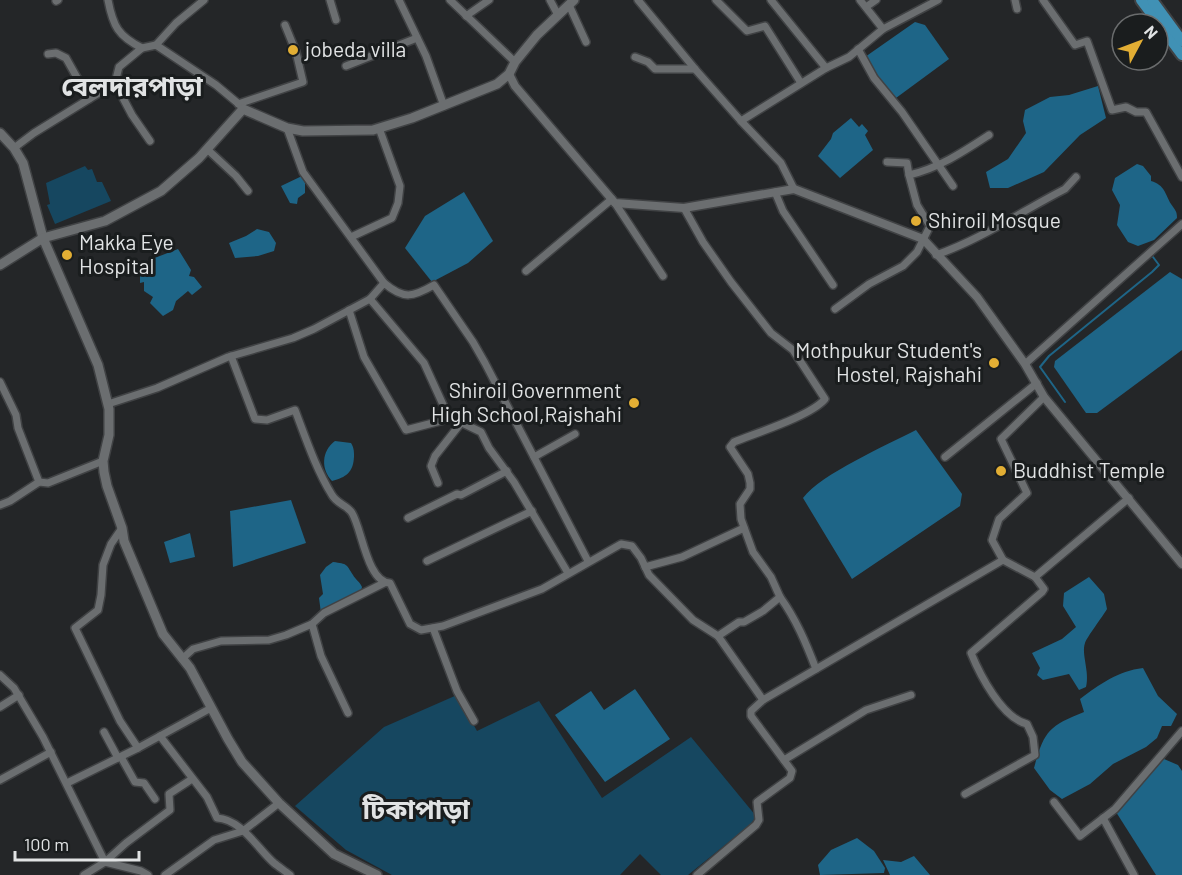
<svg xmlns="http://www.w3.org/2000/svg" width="1182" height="875" viewBox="0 0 1182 875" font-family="Barlow,'Noto Sans Bengali',sans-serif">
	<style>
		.green { fill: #164760 }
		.water { fill: #1e6587 }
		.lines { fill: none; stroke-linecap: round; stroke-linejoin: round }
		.stream { stroke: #1e6587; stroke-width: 2 }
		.minor-casing { stroke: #404244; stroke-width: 10 }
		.tertiary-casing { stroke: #404244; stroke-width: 11 }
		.secondary-casing { stroke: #404244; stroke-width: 12 }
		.primary-casing { stroke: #404244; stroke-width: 14 }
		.minor { stroke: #6b6e70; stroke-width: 7 }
		.tertiary { stroke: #6b6e70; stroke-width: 8 }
		.secondary { stroke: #6b6e70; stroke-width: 9 }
		.primary { stroke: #4091b5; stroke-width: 10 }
		.poi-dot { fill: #e2ae34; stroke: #1a1d1e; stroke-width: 2 }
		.labels { text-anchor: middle; stroke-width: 6; stroke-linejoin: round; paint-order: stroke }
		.poi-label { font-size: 21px; fill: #e1e3e4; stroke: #1a1d1e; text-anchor: start }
		.district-label { font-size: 27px; font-weight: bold; fill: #e1e3e4; stroke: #1a1d1e }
	</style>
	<rect width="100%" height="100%" fill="#242628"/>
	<g class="green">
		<polygon points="85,166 88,170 92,169 97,182 102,182 111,201 55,224 47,205 50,204 46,183"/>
		<polygon points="457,695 477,731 539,701 602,798 691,737 756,816 751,824 688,875 661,875 640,854 620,875 392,875 346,850 295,806 384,727"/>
	</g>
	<g class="water">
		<polygon points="915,22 925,25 949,59 896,98 885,91 865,57"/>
		<polygon points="1098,86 1106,118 1080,135 1044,172 1008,188 990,188 986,172 1008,159 1026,133 1023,121 1025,110 1050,97 1069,95"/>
		<polygon points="851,118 859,127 862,124 868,131 865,135 873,150 840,178 818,156 831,139 833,133"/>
		<path d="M1137,164L1143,166L1151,176V181C1165,185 1165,194 1171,204C1175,210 1177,211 1177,218L1154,240L1138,246L1128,242L1117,225L1120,205L1112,190L1115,178Z"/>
		<polygon points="302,176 305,183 305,193 298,198 297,204 290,203 281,186"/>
		<polygon points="464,192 493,241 468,263 432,282 405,248 425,216"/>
		<polygon points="257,229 269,232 276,243 274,251 258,256 235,258 229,243 246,236"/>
		<polygon points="178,249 191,270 189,276 194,277 202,287 192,295 188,291 176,301 173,310 163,316 150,303 153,297 144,291 144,282 140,283 140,274 131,274 139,264 145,260 147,266 152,259"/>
		<polygon points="1170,272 1182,279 1182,350 1097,413 1086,413 1054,367 1055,361"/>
		<path d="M916,430L962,494L960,506L852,579L803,498C821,474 887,445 916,430Z"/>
		<path d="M335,441L351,443C354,448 354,451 354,457C353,473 346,477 332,481C321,470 321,451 335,441Z"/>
		<polygon points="291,500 306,543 233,567 230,511"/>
		<polygon points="190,533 195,557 170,563 164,542"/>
		<path d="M333,562C348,564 346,564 353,575C355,579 360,582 362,587L361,591L321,613L319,598L323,594L320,575L326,567Z"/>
		<path d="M1089,577L1104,594L1107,609C1103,616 1087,637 1085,643C1081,654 1090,672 1086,687L1079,690L1069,674L1043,680L1037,675L1040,668L1032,653L1062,639L1076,627L1063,606L1064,593Z"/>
		<path d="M1143,668L1158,696L1177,714L1171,726H1162L1157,738L1146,747L1113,764L1090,784L1062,799L1050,790L1034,768C1044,731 1049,726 1084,712L1080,699C1100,684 1118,671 1143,668Z"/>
		<polygon points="635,689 670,739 605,782 555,715 591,691 604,710"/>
		<polygon points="1164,759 1178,765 1182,771 1182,875 1156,875 1116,812"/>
		<polygon points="857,838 874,851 885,868 884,873 820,875 818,865 831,850"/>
		<polygon points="914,856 930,875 890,875 883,860 901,862"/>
	</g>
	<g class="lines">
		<polyline class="stream" points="1065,402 1040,367 1049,356 1152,272 1159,265 1153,257"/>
		<defs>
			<g id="minor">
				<polyline points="330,0 336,20"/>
				<polyline points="399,0 426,56 444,106"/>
				<polyline points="450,0 515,62"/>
				<polyline points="550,0 558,15"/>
				<polyline points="638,0 695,69 741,121"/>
				<polyline points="716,0 747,31 765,26 801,83"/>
				<polyline points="771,0 826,68"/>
				<polyline points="860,0 883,29 938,0"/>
				<polyline points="1015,0 1017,9"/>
				<polyline points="1043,0 1075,45 1087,41 1112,110 1126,107 1136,112 1146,112 1182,177"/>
				<polyline points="56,1 58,0"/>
				<polyline points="569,5 586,42"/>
				<polyline points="866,7 876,0"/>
				<polyline points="466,16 489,0"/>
				<polyline points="156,45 176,23 204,0"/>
				<polyline points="142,48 156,45 216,85 240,105"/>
				<polyline points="858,49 874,78 902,112 953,186"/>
				<polyline points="48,54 56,53 66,58 89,99"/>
				<polyline points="635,57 648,62 655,69 695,69"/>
				<polyline points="346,66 417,38"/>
				<polyline points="115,83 132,115 150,141"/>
				<polyline points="238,104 303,82 296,52 285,25"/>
				<polyline points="287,128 303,172 384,283"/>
				<path d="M14,148L34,133L115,83L119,67L142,48C118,36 113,26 108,0"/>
				<polyline points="207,149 236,176 248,191"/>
				<polyline points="887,162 907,163 909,175"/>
				<polyline points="794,189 781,163 741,121 826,68 849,57 883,29"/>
				<polyline points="775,192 783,211 833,285"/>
				<polyline points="615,203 663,276"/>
				<path d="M684,208L703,242L731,282L771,333L793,350L825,399C811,416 756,433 734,442L730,447L748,474L750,483V489L740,504L741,519L753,552L771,577L780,597L763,611L744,622H739L718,636"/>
				<polyline points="351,237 392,218 398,203 400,186 379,128"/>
				<path d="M936,255C982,239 1022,211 1065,189L1076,177"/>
				<polyline points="526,271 612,199"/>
				<polyline points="370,299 424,363 445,409 452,418 481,432 489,448 514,482 568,573"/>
				<path d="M835,309L869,284L903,266L917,252L930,226L917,205L909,175C939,168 963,152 989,135"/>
				<polyline points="349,310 364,357 406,430 452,418"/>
				<path d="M231,356L255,419L267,420L295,410C306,439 316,469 332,495C337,504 347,505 352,513C362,529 367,582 390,583L410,624L421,630L443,626L542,589L621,544L632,546L641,558L649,575L693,620L718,636L763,700"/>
				<polyline points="1025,364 1182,224"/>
				<polyline points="0,382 16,415 18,428 39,482 48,483 103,461"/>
				<path d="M108,404L157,388L228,357L293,338L314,329L370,299L384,283C404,300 413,297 434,285L473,342L485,363L588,561"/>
				<polyline points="534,457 575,434"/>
				<polyline points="945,457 1037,383"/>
				<polyline points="438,483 431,466 435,456 461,423"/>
				<polyline points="0,505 10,501 39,482"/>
				<polyline points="408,518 457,494 461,495 507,471"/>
				<polyline points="122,528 111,544 103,565 101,595 98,610 75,628 120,721 138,748"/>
				<polyline points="1003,560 992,540 999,519 1027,493 1001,439 1044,397"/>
				<polyline points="427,561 532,511"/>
				<polyline points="645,567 682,557 744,528"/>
				<path d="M780,597C796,619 806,643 816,669"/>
				<polyline points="312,624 321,656 348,713"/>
				<polyline points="433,628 457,691 474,721"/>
				<polyline points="182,659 193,649 221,641 269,640 286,635 312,624 324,613 384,583"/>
				<polyline points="0,675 14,688 43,737 105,862 84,875"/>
				<polyline points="0,707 19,695"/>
				<polyline points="104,732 118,758"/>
				<path d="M160,736L207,797L217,818C241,819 258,849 274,863C279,867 285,871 290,875"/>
				<polyline points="121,757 135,782 144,783 155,799"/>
				<polyline points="784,760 866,710 911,695"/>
				<polyline points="0,780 51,752"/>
				<polyline points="67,783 138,748 211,708"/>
				<path d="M965,794L1035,755L1033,737L1027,724C1002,718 980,675 971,653L1042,592L1044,589L1035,577"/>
				<polyline points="1054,802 1080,836 1115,809 1182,731"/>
				<polyline points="1103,818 1134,875"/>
				<polyline points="105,862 126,843 170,810 169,794 192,779"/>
				<polyline points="105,862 141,871 148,875"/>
				<polyline points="165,875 214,840 243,831 279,803"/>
				<polyline points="697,875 756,825 759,820 757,802 790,778 792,771 751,716 751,711 763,700 1003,560 1035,577 1129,498"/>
			</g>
			<polyline id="tertiary" points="509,74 515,86 615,203 684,208 794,189 923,239 977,297 1025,364 1044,397 1182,564"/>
			<g id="secondary">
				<polyline points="0,133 14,148 23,163 43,238 98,365 109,409 109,435 103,461 104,472 107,486 122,528 124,541 163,634 190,668 228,739 242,762 279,803 334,854 377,875"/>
				<polyline points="0,265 43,238 105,221 161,191 199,158 243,109 287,128 303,131 373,130 412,118 497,84 509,74 515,62 537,35 574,0"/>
			</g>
			<g id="primary">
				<polyline points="1141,0 1182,55"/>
				<polyline points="1152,0 1182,41"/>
			</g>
		</defs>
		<use href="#minor" class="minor-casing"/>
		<use href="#tertiary" class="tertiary-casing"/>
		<use href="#secondary" class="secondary-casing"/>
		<use href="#primary" class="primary-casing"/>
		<use href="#minor" class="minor"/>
		<use href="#tertiary" class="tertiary"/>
		<use href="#secondary" class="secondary"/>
		<use href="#primary" class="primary"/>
	</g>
	<g class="poi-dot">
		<circle cx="293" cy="50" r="6"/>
		<circle cx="916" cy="221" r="6"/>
		<circle cx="67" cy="255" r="6"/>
		<circle cx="994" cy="363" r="6"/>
		<circle cx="634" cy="403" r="6"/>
		<circle cx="1001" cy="471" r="6"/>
	</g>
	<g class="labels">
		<g class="poi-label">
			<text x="305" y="57">jobeda villa</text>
			<text x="928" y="228">Shiroil Mosque</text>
			<text x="79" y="250">Makka Eye<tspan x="79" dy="24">Hospital</tspan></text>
			<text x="982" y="358" text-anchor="end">Mothpukur Student's<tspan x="982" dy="24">Hostel, Rajshahi</tspan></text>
			<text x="622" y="398" text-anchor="end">Shiroil Government<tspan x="622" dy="24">High School,Rajshahi</tspan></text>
			<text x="1013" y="478">Buddhist Temple</text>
		</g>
		<g class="district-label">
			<text x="132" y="96">বেলদারপাড়া</text>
			<text x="416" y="819">টিকাপাড়া</text>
		</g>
	</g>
	<g transform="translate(1140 42) rotate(49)"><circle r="28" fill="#1a1d1e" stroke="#6a6c6d" stroke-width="1.5"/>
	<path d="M0-4.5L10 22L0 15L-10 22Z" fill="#e2ae34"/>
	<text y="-9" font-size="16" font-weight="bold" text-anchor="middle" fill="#e1e3e4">N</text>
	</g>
	<path d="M15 851v9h124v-9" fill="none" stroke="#e1e3e4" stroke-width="3"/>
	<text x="24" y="851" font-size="18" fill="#e1e3e4" stroke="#1a1d1e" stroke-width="4.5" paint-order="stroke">100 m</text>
</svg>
